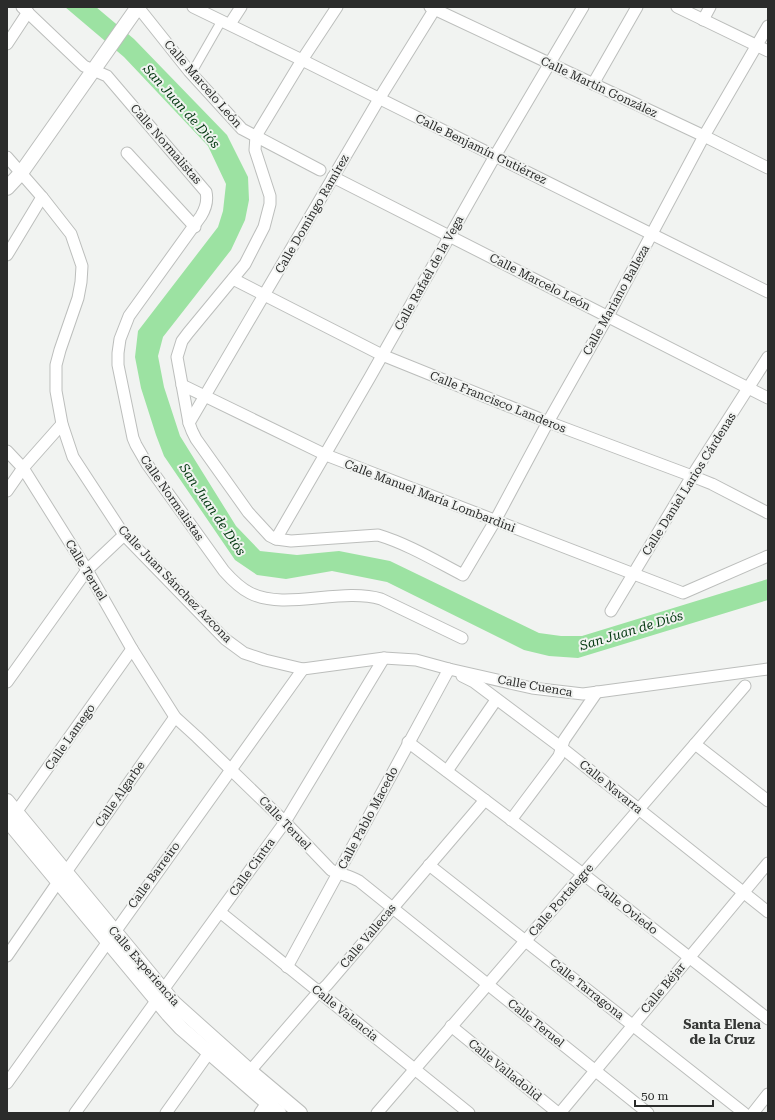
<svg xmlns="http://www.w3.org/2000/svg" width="775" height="1120" viewBox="0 0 775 1120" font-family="'Roboto Serif',serif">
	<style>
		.water { fill: #9ce2a2 }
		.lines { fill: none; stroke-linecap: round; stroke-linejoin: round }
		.pedestrian-casing { stroke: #bcbebc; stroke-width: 10 }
		.minor-casing { stroke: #bcbebc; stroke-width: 13 }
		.tertiary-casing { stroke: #bcbebc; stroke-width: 16 }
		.pedestrian { stroke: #fff; stroke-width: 8 }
		.minor { stroke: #fff; stroke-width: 11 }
		.tertiary { stroke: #fff; stroke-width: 14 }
		.labels { text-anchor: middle; stroke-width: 4; stroke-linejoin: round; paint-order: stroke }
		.street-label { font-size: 12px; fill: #2b2c2b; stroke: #f1f3f1 }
		.water-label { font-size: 13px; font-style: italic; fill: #01360e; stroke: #f1f3f1 }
		.neighbourhood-label { font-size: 13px; font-weight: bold; fill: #343634; stroke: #f1f3f1 }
	</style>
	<rect width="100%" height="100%" fill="#f1f3f1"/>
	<polygon class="water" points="65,7 96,7 134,39 227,135 248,177 249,200 245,220 231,250 163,337 158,356 164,387 180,436 236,526 260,551 297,555 339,551 390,561 539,633 561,636 582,636 768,579 768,600 578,658 549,656 524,650 387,582 332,571 286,579 257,575 235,560 164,456 156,435 141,388 135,357 138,331 218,227 223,211 226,184 208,146 124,57"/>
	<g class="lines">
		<defs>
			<polyline id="pedestrian" points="191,74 222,20"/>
			<g id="minor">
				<path d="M22,7L84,66L107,76L206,192C208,201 206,208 201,216L129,316L120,339L118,353V365L133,438L136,445L147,464L224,571C232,580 240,588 250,593C285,611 341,587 381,599L462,638"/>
				<polyline points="138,7 189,71 242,129 320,170"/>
				<polyline points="193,7 302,60 768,292"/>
				<path d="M337,7L302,60L256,136L255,150L270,196V204L264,227L245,264L188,333L182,341L177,357L189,423L192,431L196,439L248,512L270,536L276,539L291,541L378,535C408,544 436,561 463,575L495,521L548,422L608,316L704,136L768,26"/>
				<polyline points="430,7 704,136 768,168"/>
				<polyline points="677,7 768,51"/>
				<polyline points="703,20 710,7"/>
				<polyline points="230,24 241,7"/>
				<polyline points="7,44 28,12"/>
				<polyline points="593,84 637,7"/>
				<polyline points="127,153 195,227"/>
				<polyline points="7,157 42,197 71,234 82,266 81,282 78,298 60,350 56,365 56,391 62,424 73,457 124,535 225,639 244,653 265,660 303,669 384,658 416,660 449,669 532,688 583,694 768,669"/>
				<polyline points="333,177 768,398"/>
				<polyline points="7,255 42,197"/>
				<polyline points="233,279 382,355 548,422 692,476 712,484 768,513"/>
				<polyline points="182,385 326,455 683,593 768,556"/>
				<polyline points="189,423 379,99 436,7"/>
				<path d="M7,451L23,468L87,570L132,649L175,717L197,737L285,822L331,870C341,875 348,875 359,881L648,1113"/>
				<polyline points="7,491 23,468 62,424"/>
				<polyline points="276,539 370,377 495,156 583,7"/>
				<polyline points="611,611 692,476 768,357"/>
				<polyline points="462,676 474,682 562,748 768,912"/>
				<polyline points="7,682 87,570 124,535"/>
				<polyline points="408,742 583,874 768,1019"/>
				<polyline points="695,744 768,801"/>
				<polyline points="447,771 496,700"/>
				<polyline points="12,818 132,649"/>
				<polyline points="511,820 559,756 564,740 597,692"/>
				<polyline points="429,865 744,1113"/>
				<polyline points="66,872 175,717"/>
				<polyline points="220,912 469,1113"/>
				<polyline points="7,956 58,882"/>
				<polyline points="287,967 449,669"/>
				<polyline points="163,990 285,822 384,658"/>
				<polyline points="451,1026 558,1113"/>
				<polyline points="250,1071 314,997 327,985 485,800"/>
				<polyline points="7,1083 303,669"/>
				<polyline points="75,1113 156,1001"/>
				<polyline points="166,1113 213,1047"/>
				<polyline points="260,1113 271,1097"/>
				<polyline points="377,1113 745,686"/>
				<polyline points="560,1113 768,863"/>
				<polyline points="753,1113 768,1094"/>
			</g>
			<g id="tertiary">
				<polyline points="7,188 21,173 135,11 137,7"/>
				<polyline points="7,801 174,1003 250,1071 300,1113"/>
				<polyline points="7,820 168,1014 181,1028 279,1113"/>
			</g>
		</defs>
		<use href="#pedestrian" class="pedestrian-casing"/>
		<use href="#minor" class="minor-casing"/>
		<use href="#tertiary" class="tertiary-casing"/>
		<use href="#pedestrian" class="pedestrian"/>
		<use href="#minor" class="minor"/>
		<use href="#tertiary" class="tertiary"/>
	</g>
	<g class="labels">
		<g class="street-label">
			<text transform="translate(203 84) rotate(49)" y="4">Calle Marcelo León</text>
			<text transform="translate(599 87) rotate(25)" y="4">Calle Martín González</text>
			<text transform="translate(166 144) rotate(49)" y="4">Calle Normalistas</text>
			<text transform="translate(481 149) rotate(26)" y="4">Calle Benjamín Gutiérrez</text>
			<text transform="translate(312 214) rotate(-60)" y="4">Calle Domingo Ramírez</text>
			<text transform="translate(429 273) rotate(-61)" y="4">Calle Rafaél de la Vega</text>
			<text transform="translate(540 282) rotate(27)" y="4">Calle Marcelo León</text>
			<text transform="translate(616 300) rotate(-61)" y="4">Calle Mariano Balleza</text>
			<text transform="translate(498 402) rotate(22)" y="4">Calle Francisco Landeros</text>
			<text transform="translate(689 484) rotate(-58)" y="4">Calle Daniel Larios Cárdenas</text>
			<text transform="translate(430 496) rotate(21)" y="4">Calle Manuel María Lombardini</text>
			<text transform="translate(172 498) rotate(55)" y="4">Calle Normalistas</text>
			<text transform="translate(86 570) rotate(59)" y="4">Calle Teruel</text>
			<text transform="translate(175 584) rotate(46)" y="4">Calle Juan Sánchez Azcona</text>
			<text transform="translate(535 686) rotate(10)" y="4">Calle Cuenca</text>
			<text transform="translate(70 737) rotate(-55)" y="4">Calle Lamego</text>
			<text transform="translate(611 787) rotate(39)" y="4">Calle Navarra</text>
			<text transform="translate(120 794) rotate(-55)" y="4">Calle Algarbe</text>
			<text transform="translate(368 818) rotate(-62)" y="4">Calle Pablo Macedo</text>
			<text transform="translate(285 823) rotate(46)" y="4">Calle Teruel</text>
			<text transform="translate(252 867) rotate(-54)" y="4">Calle Cintra</text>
			<text transform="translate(154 875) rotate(-54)" y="4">Calle Barreiro</text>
			<text transform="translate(561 900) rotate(-49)" y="4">Calle Portalegre</text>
			<text transform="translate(627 909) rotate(38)" y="4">Calle Oviedo</text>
			<text transform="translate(368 936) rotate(-50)" y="4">Calle Vallecas</text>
			<text transform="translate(144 966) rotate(49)" y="4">Calle Experiencia</text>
			<text transform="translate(663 988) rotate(-50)" y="4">Calle Béjar</text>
			<text transform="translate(587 989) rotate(38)" y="4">Calle Tarragona</text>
			<text transform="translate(345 1013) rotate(39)" y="4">Calle Valencia</text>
			<text transform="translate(536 1023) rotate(39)" y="4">Calle Teruel</text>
			<text transform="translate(505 1070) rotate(39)" y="4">Calle Valladolid</text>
		</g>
		<g class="water-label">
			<text transform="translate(182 106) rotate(48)" y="5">San Juan de Diós</text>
			<text transform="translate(213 509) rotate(56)" y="5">San Juan de Diós</text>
			<text transform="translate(631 630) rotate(-17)" y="5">San Juan de Diós</text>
		</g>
		<g class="neighbourhood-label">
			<text x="722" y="1029">Santa Elena<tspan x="722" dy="15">de la Cruz</tspan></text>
		</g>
	</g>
	<rect width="775" height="1120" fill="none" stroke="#2b2c2b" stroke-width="16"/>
	<path d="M635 1100v6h78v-6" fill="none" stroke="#2b2c2b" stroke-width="2"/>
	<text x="641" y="1100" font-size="12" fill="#2b2c2b" stroke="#f1f3f1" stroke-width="3" paint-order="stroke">50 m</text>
</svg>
